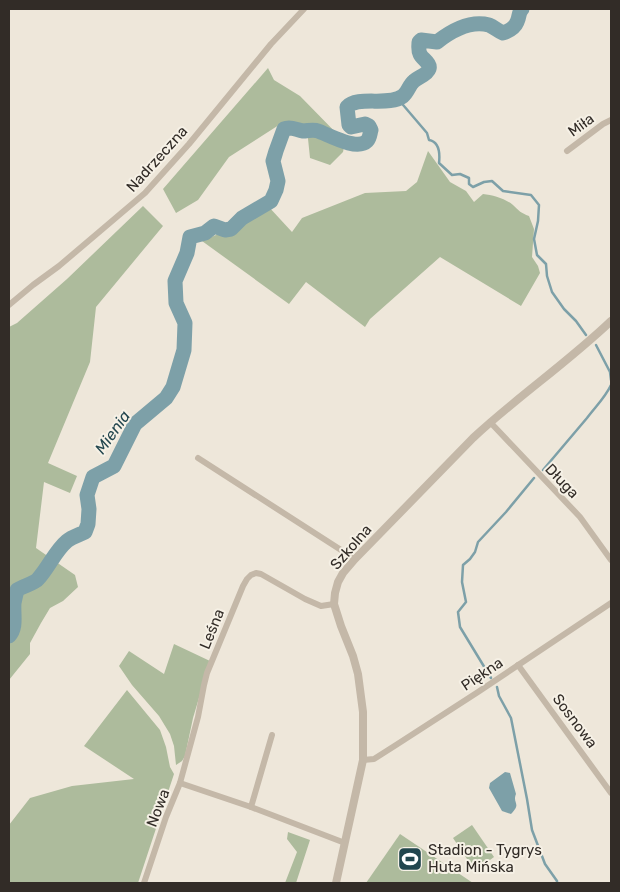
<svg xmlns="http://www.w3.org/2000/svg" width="620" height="892" viewBox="0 0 620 892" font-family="Rubik,sans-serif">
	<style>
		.green { fill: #adbb9c }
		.water { fill: #7da0a8 }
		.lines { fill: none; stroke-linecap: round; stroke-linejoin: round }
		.stream { stroke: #7da0a8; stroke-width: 2.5 }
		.river { stroke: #7da0a8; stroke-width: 15 }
		.minor { stroke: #c4b8a8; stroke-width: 6 }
		.tertiary { stroke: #c4b8a8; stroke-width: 8 }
		.labels { text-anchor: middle; stroke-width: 4; stroke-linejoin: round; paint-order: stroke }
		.street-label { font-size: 15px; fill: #322c27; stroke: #f6f1e6 }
		.poi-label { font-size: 15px; fill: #322c27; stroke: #f6f1e6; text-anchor: start }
		.water-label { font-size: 16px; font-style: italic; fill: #22464e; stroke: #f6f1e6 }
	</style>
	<rect width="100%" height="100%" fill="#eee7da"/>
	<g class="green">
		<polygon points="268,68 274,80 300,96 345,142 343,152 330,165 310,158 307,129 282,123 229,157 198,200 176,213 163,189"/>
		<path d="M428,151L450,182L466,191L474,202L483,194C493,195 504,198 513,205C519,211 521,213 529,216L534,229L532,257L538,266L540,273L521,306L440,257L370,319L365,327L306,282L289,304L202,241L223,232H230L268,206L292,232L302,218L365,193L406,191L417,182Z"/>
		<polygon points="143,206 163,226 96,307 90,362 48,463 77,476 70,493 44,482 36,548 75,575 78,587 63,601 50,608 41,623 30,643 30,654 9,680 9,327 17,323 67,279"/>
		<polygon points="174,644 210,661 193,718 185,756 182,761 176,765 174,746 170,734 159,716 132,685 119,666 129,651 164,674"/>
		<polygon points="127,690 160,730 166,747 170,767 174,774 138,883 9,883 9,825 30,798 72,786 134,779 84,746"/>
		<polygon points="472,825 494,857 475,871 453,838"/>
		<polygon points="288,832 310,840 296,883 285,883 297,852 287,839"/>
		<polygon points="400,834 473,883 366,883"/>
	</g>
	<path class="water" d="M505,772L510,773L516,794C512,804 522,803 511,814L502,811L489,788L490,783Z"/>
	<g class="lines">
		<g class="stream">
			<path d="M398,99L427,133L429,140C440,142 440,154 439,163L452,175L460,174L469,178V184L473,187L484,182L492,181L503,191L531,195L539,205L538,221L534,239L537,255L546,264L547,276L552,292L564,309L576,321L586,335"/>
			<polyline points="596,345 610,372 611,380"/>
			<path d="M543,470L587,418C595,407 605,398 611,385"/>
			<polyline points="491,678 460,627 458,612 466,602 462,582 463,565 470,559 475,552 478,542 506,512 534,478"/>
			<polyline points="497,687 499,696 511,718 527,799 532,830 545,864 557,881 557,883"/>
		</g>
		<path class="river" d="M9,636C17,627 13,615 14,603C15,598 16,594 17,590C23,586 35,583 38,579C49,567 55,551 67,541C72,537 79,535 85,532L88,524L89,509L87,495L93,477L114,466L135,424L166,398L173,387L184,350L185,323L176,303L175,281L187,253L190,237L205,233L214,226L225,230L231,229L242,218L271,201L276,190L278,181L273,161L276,151L284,129C291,126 296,130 303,131C308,131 313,129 318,131C329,135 357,151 367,141C370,138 370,133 371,130L369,126L365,124L351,127L349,125L347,107C358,95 389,107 403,96C408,92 409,85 414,81C418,77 427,75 429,69C431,63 422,59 420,54C418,50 419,46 419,42L421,40L437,42C451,31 470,20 489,25C494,27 498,31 503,33C509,31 515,27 517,22C520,16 518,13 522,9"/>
		<g class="minor">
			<polyline points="567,151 603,124 611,120"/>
			<polyline points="9,305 33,285 59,266 145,193 189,144 271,44 304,9"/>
			<polyline points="490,422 580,517 611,560"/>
			<polyline points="198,458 355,559"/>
			<polyline points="518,665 611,793"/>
			<polyline points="363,760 374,759 396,745 478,692 611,603"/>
			<polyline points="180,783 198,717 204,685 207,673 243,586 247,579 251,575 256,573 261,574 305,599 321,606 334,604"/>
			<polyline points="251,807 272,735"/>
			<polyline points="144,883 166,817 180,783 251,807 345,843"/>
		</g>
		<path class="tertiary" d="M336,883L363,760V712L358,674L353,656L341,626L334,604L335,593L338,582L343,573L355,559L473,438C517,397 567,363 611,321"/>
	</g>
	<defs>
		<symbol id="stadium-square" viewBox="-11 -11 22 22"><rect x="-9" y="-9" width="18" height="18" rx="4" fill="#22464e" stroke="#f6f1e6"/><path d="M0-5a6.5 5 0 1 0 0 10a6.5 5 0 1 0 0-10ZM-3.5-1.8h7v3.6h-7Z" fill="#fff"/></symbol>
	</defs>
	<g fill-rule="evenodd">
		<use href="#stadium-square" x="396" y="845" width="28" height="28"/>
	</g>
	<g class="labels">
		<g class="street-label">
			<text transform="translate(581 125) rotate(-36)" y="5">Miła</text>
			<text transform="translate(157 159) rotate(-48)" y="5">Nadrzeczna</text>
			<text transform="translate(562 481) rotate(46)" y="5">Długa</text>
			<text transform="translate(351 547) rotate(-49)" y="5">Szkolna</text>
			<text transform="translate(212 629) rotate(-68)" y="5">Leśna</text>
			<text transform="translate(482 674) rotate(-34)" y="5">Piękna</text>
			<text transform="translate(575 721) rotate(53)" y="5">Sosnowa</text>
			<text transform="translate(158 808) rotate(-69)" y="5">Nowa</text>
		</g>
		<g class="poi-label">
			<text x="428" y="855">Stadion - Tygrys<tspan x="428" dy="17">Huta Mińska</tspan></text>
		</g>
		<g class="water-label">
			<text transform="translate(112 432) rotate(-55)" y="6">Mienia</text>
		</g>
	</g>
	<rect width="620" height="892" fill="none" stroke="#322c27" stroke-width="20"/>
</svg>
